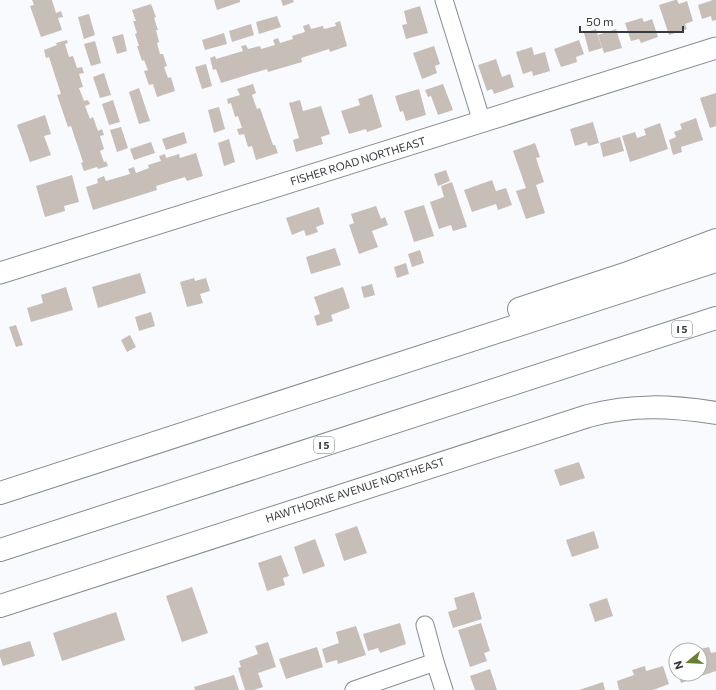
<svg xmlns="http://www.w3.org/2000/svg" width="716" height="690" viewBox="0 0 716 690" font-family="Commissioner,sans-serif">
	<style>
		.building { fill: #c7beb7 }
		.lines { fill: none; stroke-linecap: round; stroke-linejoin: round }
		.minor-casing { stroke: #868c94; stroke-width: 19 }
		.tertiary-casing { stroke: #868c94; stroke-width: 23 }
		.secondary-casing { stroke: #868c94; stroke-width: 24 }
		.motorway-casing { stroke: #868c94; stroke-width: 24 }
		.minor { stroke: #fff; stroke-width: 17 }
		.tertiary { stroke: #fff; stroke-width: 21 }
		.secondary { stroke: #fff; stroke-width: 22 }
		.motorway { stroke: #fff; stroke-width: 22 }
		.labels { text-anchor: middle; stroke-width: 4; stroke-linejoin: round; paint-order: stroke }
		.shield { fill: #fff; stroke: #737577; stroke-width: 1 }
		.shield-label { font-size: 10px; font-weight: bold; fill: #373a3d }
		.street-label { font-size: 11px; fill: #373a3d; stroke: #fff }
	</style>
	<rect width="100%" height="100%" fill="#f8fafe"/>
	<g class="building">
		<polygon points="32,0 52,0 56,13 61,11 63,17 58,18 62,30 41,37 30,6 34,5"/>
		<polygon points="214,0 240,0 240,2 217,10"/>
		<polygon points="281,0 293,0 294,2 283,6"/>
		<polygon points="675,0 677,0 679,4 687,1 693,21 685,24 687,29 669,35 659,5"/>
		<polygon points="713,0 716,0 716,20 712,21 711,16 702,19 698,5"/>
		<polygon points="151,4 156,17 154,18 158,30 156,30 159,42 157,43 160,54 163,54 167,66 164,67 168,78 171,77 175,91 157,97 153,84 149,85 144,71 148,70 144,60 142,61 137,46 139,46 135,34 137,33 133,21 136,21 132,10"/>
		<polygon points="420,6 428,33 406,39 402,25 407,24 404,11"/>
		<polygon points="89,14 95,35 84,39 78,17"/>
		<polygon points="277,16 281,27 259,34 256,22"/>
		<polygon points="642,18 644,22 652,19 658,37 641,43 639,39 631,41 625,23"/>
		<polygon points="340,21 347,46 330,52 329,49 301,58 302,62 268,72 267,69 221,83 216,69 213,70 210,58 215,56 216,59 243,51 241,46 246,45 248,49 260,46 261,49 275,45 273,40 278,38 280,43 293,39 292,36 305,32 303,26 309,24 311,29 323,26 324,29 336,26 335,23"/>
		<polygon points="251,24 254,35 232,42 229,31"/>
		<polygon points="596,29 602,48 589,52 584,33"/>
		<polygon points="616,29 622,48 604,53 598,35"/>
		<polygon points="224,33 227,44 205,50 202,40"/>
		<polygon points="123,34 127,51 117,54 112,37"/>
		<polygon points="67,40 68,43 65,44 69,57 73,56 77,68 82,67 84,73 79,74 83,87 79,88 84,101 88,100 90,104 85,106 90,119 93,117 98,131 102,129 104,135 100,136 104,149 100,151 104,162 106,161 108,166 98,169 97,167 84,171 81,163 83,162 71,126 68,127 57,95 61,94 49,57 46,58 44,50 57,45 56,43"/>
		<polygon points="579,40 584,54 576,57 577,62 561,67 554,49"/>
		<polygon points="95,41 101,63 91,66 84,44"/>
		<polygon points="434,46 440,64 435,66 437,73 422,79 413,53"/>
		<polygon points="532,47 534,55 545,52 550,71 533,76 532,71 523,74 516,52"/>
		<polygon points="496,59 502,77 510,74 514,87 494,94 492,89 487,91 478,65"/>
		<polygon points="206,64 212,86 202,89 195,67"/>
		<polygon points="104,73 111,95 100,98 93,77"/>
		<polygon points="253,84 256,93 252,95 257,109 260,108 273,145 275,145 278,153 256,160 252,146 248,147 244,134 239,135 237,129 242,128 238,116 235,117 231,103 228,104 227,99 240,95 237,89"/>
		<polygon points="443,84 453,110 438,115 431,96 428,97 425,90"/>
		<polygon points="139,88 150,121 139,124 129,92"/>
		<polygon points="419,89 426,115 406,121 403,111 400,112 395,96"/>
		<polygon points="716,93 716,126 710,128 700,98"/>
		<polygon points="372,94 382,127 367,132 366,129 349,134 341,111 360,105 358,99"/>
		<polygon points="113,100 120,122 109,125 102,104"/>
		<polygon points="300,100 303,111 321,106 330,134 321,137 323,144 296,152 293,140 299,138 289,103"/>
		<polygon points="219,107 225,129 214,133 208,110"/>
		<polygon points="45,115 51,134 44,136 51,155 30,162 17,125"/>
		<polygon points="696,118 703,140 681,147 682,152 673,155 669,140 676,137 674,132 682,129 680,124"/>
		<polygon points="593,122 599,143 588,146 587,142 575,146 570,129"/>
		<polygon points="660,123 668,149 630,162 622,136 635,132 637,138 646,135 644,129"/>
		<polygon points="121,127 128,148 117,152 110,130"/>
		<polygon points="184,132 187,143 166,150 162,139"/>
		<polygon points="620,137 624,151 603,157 600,143"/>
		<polygon points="229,139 235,162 224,166 218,143"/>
		<polygon points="151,142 155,153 134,160 130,149"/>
		<polygon points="535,143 540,157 536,158 544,182 536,185 545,213 526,219 516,191 526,188 513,151"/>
		<polygon points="196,153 203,176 187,181 185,177 156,186 157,190 93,210 86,187 98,183 97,179 104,176 106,181 130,174 128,169 134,167 136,173 149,168 148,165 161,161 159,156 165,154 166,158 179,154 180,158"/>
		<polygon points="446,170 450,181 438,186 434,174"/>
		<polygon points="72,175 79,202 64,206 65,211 45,217 36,186"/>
		<polygon points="492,180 496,191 506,188 512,205 498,210 496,204 472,212 464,190"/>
		<polygon points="452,182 467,227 453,231 451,225 439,229 430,202 444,197 441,186"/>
		<polygon points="424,205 434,236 414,242 404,211"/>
		<polygon points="376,206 381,219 385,217 388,225 372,231 378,247 359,254 349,225 354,223 351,214"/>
		<polygon points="319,207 324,224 316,227 318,232 306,236 304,230 292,235 286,218"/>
		<polygon points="335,248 341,265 311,274 306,257"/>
		<polygon points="420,250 424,263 412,267 408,254"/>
		<polygon points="406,263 409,274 397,278 394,267"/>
		<polygon points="140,273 146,293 98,308 92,287"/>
		<polygon points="194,278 195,281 206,278 210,291 200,294 203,303 187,307 180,282"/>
		<polygon points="372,284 375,295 364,298 361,287"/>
		<polygon points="66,287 73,310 31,322 27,308 43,303 41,295"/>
		<polygon points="343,287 350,308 331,315 333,321 317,326 314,316 320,314 314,297"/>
		<polygon points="151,312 155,326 139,331 135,317"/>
		<polygon points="16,325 23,345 16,347 9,327"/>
		<polygon points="130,335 136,347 127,352 121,340"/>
		<polygon points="579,462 585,478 560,486 554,470"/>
		<polygon points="357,526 367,553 344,561 335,534"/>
		<polygon points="594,531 599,548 572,557 566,540"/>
		<polygon points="315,539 325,566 303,574 294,547"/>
		<polygon points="281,555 289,576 283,578 285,585 267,591 258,563"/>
		<polygon points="192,587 208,633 182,642 166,596"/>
		<polygon points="474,592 482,619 453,628 448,612 457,609 454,598"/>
		<polygon points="607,598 613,616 595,622 589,604"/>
		<polygon points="116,612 125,640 62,661 53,633"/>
		<polygon points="400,623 406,644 380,653 378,648 368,651 363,634"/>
		<polygon points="481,623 490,651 484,653 487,661 470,667 458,630"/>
		<polygon points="356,626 366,655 338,664 337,660 326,663 322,649 339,643 336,632"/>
		<polygon points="30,641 35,656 3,666 0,657 0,650"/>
		<polygon points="268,642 276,667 258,673 263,687 254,690 245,690 238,668 241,667 239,661 258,654 255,646"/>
		<polygon points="317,647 323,667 286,679 279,659"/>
		<polygon points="709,647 711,653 716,652 716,671 681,683 678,674 700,674 700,649"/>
		<polygon points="645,666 646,671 663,666 669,684 653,690 619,690 617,681 634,675 632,670"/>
		<polygon points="490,669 497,690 475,690 470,676"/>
		<polygon points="234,675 239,690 195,690 194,687"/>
		<polygon points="603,682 605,690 579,690"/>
	</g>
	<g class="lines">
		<defs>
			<g id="minor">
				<polyline points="444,0 482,122"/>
				<polyline points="425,625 435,662 444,690"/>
				<polyline points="354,690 435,662"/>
			</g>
			<polyline id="tertiary" points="0,273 716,48"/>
			<path id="secondary" d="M0,606L588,416C633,404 670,406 716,413"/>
			<g id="motorway">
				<polyline points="519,309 625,274 716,240"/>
				<polyline points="0,493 716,261"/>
				<polyline points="0,550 716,318"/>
			</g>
		</defs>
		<use href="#minor" class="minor-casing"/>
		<use href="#tertiary" class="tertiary-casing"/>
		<use href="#secondary" class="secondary-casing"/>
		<use href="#motorway" class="motorway-casing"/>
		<use href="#minor" class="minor"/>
		<use href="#tertiary" class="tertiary"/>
		<use href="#secondary" class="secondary"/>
		<use href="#motorway" class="motorway"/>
	</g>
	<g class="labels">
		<g class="shield">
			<rect x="672" y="321" width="20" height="16" rx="3"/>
			<rect x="314" y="437" width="20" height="16" rx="3"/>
		</g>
		<g class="shield-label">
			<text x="682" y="333">I 5</text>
			<text x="324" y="449">I 5</text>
		</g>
		<g class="street-label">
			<text transform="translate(358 161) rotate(-17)" y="4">FISHER ROAD NORTHEAST</text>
			<text transform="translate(355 490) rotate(-18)" y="4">HAWTHORNE AVENUE NORTHEAST</text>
		</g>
	</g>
	<g transform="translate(688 662) rotate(252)"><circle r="19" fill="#ffffff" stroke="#afb0b1"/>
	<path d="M0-3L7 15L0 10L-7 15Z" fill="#678033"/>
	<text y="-6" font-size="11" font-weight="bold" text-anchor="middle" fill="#373a3d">N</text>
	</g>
	<path d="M580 26v6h103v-6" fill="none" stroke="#373a3d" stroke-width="2"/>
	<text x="586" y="26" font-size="12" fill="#373a3d" stroke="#ffffff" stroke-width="3" paint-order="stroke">50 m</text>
</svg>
